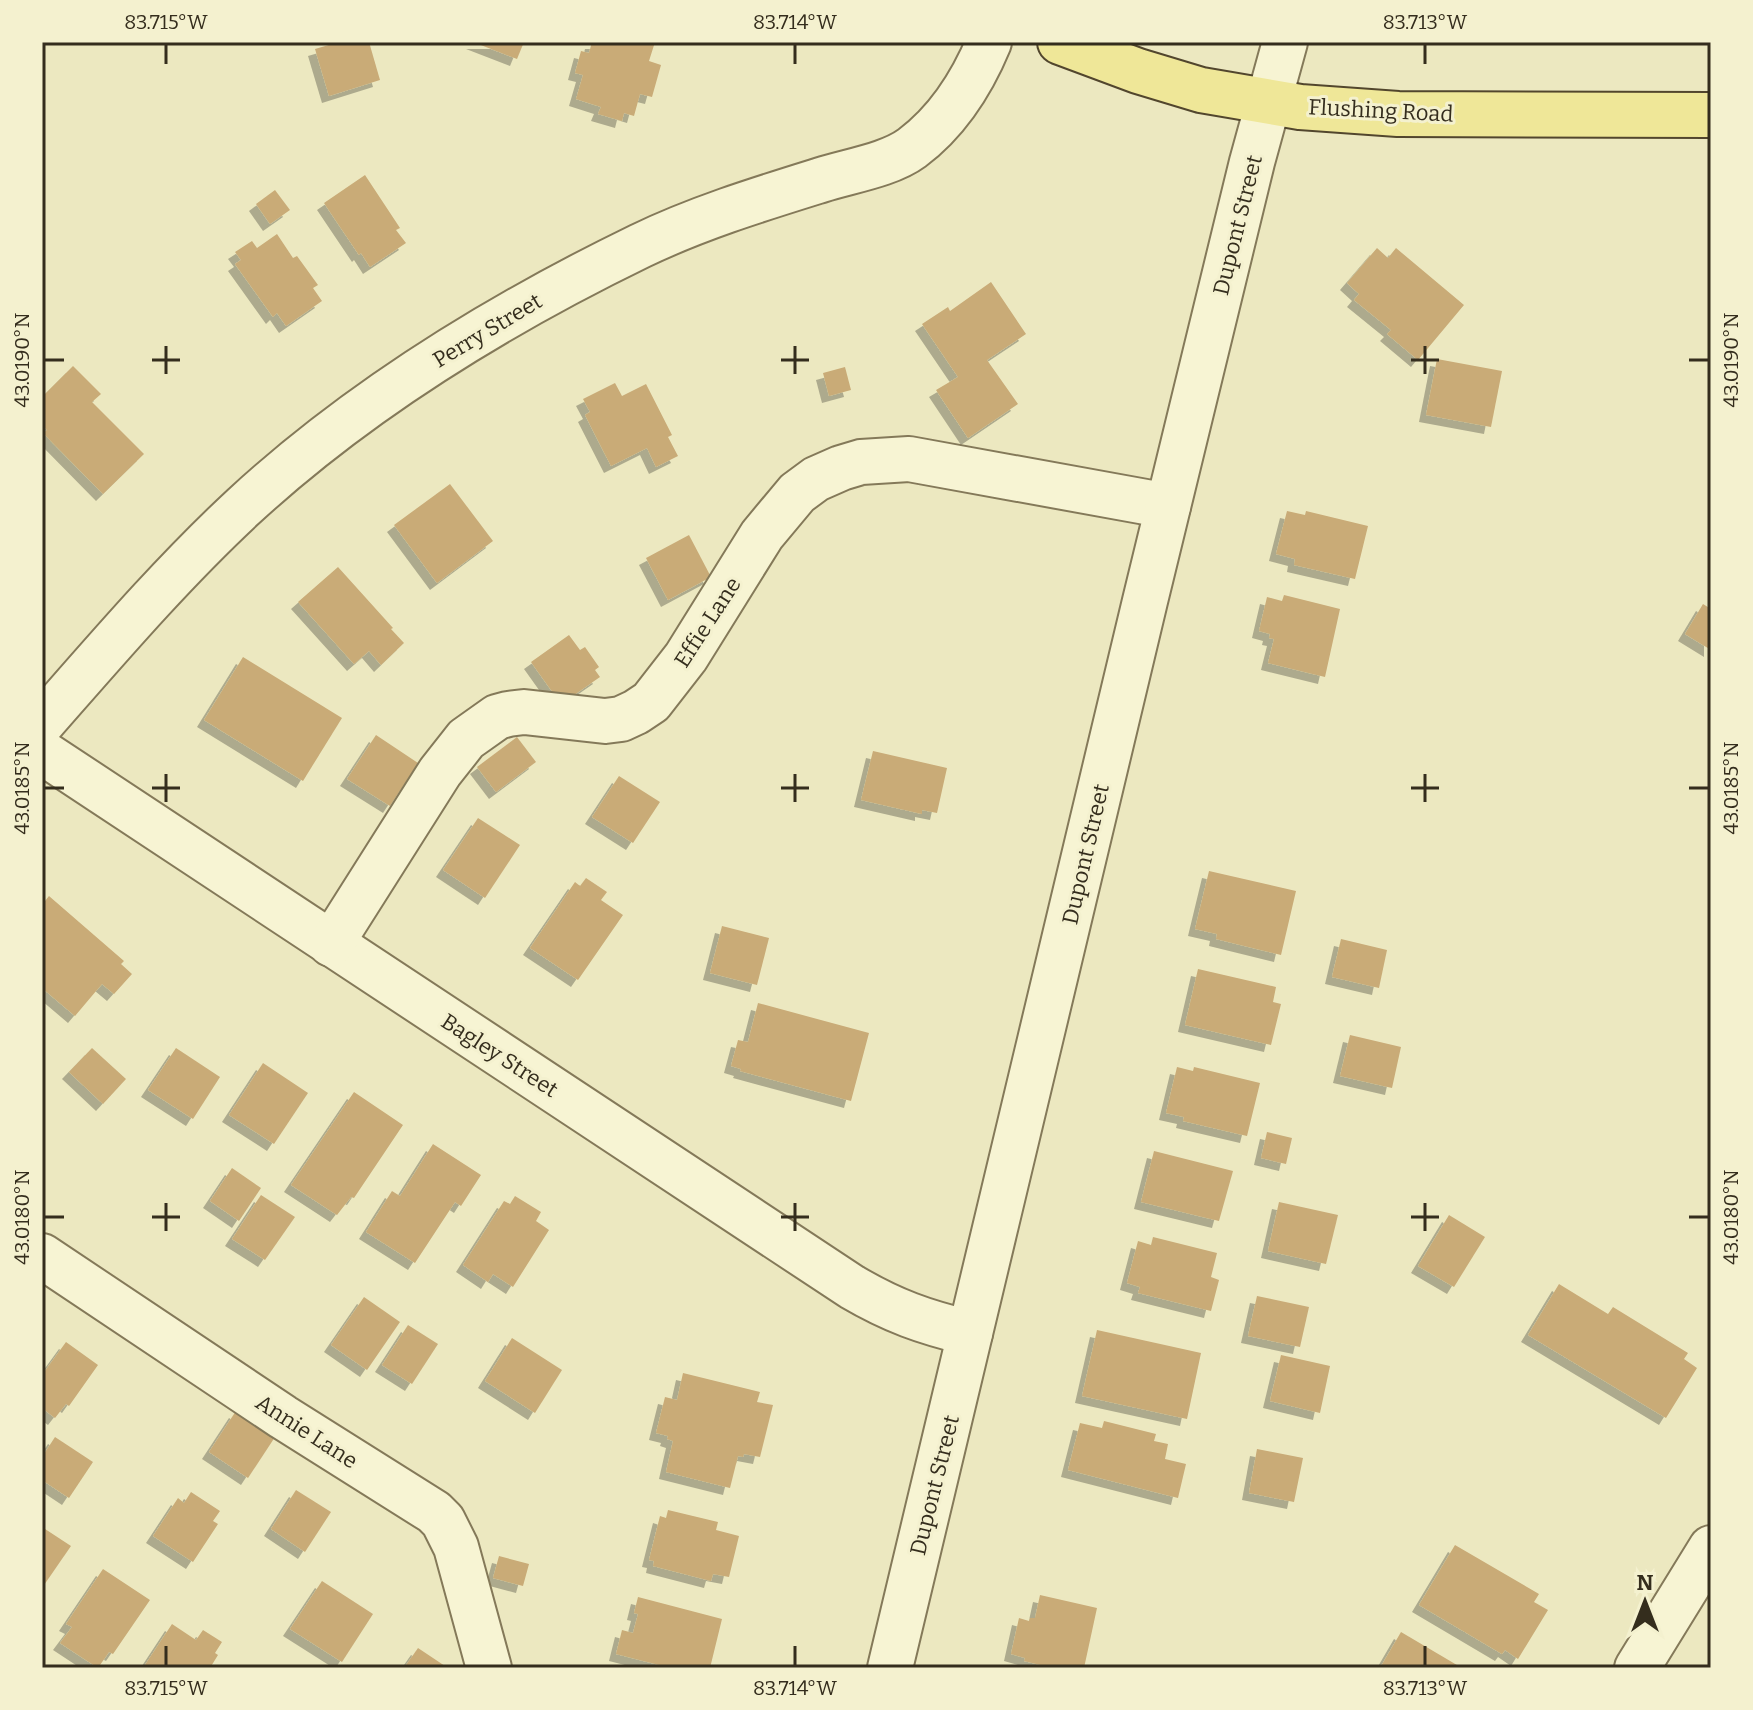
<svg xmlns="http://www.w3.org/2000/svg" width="1753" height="1710" viewBox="0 0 1753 1710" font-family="Bitter,serif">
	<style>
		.building { fill: #c9ab77; filter: url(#shadow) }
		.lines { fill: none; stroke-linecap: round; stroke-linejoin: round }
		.minor-casing { stroke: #847959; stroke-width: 48 }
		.major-casing { stroke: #52462d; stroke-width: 48 }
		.minor { stroke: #f7f4d3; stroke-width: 44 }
		.major { stroke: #efe798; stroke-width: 44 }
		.ticks { fill: none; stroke: #342d1d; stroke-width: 3 }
		.labels { text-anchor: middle; stroke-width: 6; stroke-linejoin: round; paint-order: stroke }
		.street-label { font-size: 22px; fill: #342d1d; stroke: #f4f1cf }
		.neatline { fill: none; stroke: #342d1d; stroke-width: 3 }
		.ticks-label { font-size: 20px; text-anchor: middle; fill: #342d1d }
	</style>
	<defs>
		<filter id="shadow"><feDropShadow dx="-7" dy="7" stdDeviation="0" flood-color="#0004"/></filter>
	</defs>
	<rect width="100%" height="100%" fill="#ece8c0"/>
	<g class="building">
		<polygon points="339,42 369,42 380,80 329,96 315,49"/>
		<polygon points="473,42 524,42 517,59"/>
		<polygon points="592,42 655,42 649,61 661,65 652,97 640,94 634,116 624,113 622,121 598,114 601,107 576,99 583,75 575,73 581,51 589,53"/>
		<polygon points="365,175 400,228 396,230 406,243 370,267 361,253 359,255 324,203"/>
		<polygon points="275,190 290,210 270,224 256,204"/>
		<polygon points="277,234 293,258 297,256 318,285 313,288 322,301 286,326 277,313 273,317 235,264 241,260 235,252 252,241 257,248"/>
		<polygon points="1377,248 1388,258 1396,248 1464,305 1418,360 1387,334 1391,330 1354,300 1359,294 1347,283"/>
		<polygon points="991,282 1026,334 987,360 1018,404 968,438 936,390 958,377 922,324 948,307 950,311"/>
		<polygon points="1437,359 1502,371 1491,427 1426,415"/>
		<polygon points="73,366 101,394 92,402 144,454 103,494 43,433 47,430 42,425 42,397"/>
		<polygon points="845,367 851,390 829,396 823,373"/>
		<polygon points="615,383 622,396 646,384 672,435 668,437 678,456 656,467 647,448 611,466 585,415 590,412 583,399"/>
		<polygon points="450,484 493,541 437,583 394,525"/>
		<polygon points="1287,511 1305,515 1306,511 1368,526 1355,579 1294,565 1295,559 1276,554"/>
		<polygon points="689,535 711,577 668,600 646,558"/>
		<polygon points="338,567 393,628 391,629 404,643 381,665 369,651 354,664 298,602"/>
		<polygon points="1284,595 1340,609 1325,677 1268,663 1274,639 1269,638 1270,634 1259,631 1267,597 1282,601"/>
		<polygon points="1703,604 1711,609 1711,650 1685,634"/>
		<polygon points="569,635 580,650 585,647 599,667 595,670 600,677 561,704 531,662"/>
		<polygon points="243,657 342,718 303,781 204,720"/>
		<polygon points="376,735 418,763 390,806 347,779"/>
		<polygon points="517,737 536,762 496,792 477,767"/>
		<polygon points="873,751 947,768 937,813 922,810 922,814 861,800"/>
		<polygon points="619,776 660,802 633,843 592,817"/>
		<polygon points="478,818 520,845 485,898 443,870"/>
		<polygon points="1209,871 1296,891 1281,955 1216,939 1217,934 1195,929"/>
		<polygon points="586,878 607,892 601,900 623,915 578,980 530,948 575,882 580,886"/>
		<polygon points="49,896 124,961 121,964 132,974 114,994 102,984 75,1016 42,988 42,898 45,901"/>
		<polygon points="722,926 769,938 757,985 710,973"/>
		<polygon points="1341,939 1387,950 1379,988 1332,977"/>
		<polygon points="1198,969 1276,987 1273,1002 1281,1004 1271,1045 1185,1025"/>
		<polygon points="758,1003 869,1033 851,1101 740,1071 741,1069 731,1066 738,1040 748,1042"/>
		<polygon points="1350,1035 1401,1047 1392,1088 1340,1076"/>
		<polygon points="92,1048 126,1079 103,1104 69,1072"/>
		<polygon points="176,1048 220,1077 193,1119 148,1090"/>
		<polygon points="263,1063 308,1093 274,1144 229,1115"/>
		<polygon points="1177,1067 1193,1071 1194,1067 1260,1083 1247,1136 1183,1121 1184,1117 1166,1113"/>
		<polygon points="354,1092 403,1125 354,1198 351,1197 337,1215 291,1185"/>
		<polygon points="1267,1132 1292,1138 1286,1164 1261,1158"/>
		<polygon points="433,1144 481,1175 461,1206 455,1202 415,1263 366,1232 392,1191 400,1196"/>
		<polygon points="1154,1151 1233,1171 1219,1221 1141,1202"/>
		<polygon points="232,1168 261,1188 239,1221 210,1201"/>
		<polygon points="261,1195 295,1217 265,1260 232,1239"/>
		<polygon points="515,1196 541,1212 536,1221 549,1230 513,1287 493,1274 488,1282 463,1265 504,1201 510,1204"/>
		<polygon points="1279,1202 1338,1215 1326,1264 1268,1251"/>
		<polygon points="1449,1215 1485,1237 1454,1287 1418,1266"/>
		<polygon points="1153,1237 1217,1253 1211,1277 1219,1280 1211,1311 1138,1293 1140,1287 1127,1283 1138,1241 1151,1245"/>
		<polygon points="1559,1284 1608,1314 1613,1307 1688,1353 1684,1359 1697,1368 1666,1418 1528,1335"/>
		<polygon points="1257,1296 1309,1307 1300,1347 1248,1336"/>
		<polygon points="364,1297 400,1322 367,1370 331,1345"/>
		<polygon points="408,1325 438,1344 412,1384 382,1365"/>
		<polygon points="1097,1330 1201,1353 1187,1419 1082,1396"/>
		<polygon points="512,1338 562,1370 535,1413 485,1381"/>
		<polygon points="66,1342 98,1365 69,1406 66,1404 55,1418 42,1408 42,1375"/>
		<polygon points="1281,1355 1330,1366 1320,1413 1270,1401"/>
		<polygon points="683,1373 760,1392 757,1402 773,1405 760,1457 744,1454 743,1457 738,1456 730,1488 666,1472 673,1441 667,1439 668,1436 656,1433 665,1397 677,1400"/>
		<polygon points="236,1411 275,1437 248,1478 209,1452"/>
		<polygon points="1104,1421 1156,1434 1154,1441 1168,1444 1165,1459 1186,1464 1178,1498 1068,1470 1080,1423 1102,1428"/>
		<polygon points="55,1437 93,1462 69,1498 42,1480 42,1457"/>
		<polygon points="1257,1449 1303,1458 1294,1502 1249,1493"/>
		<polygon points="296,1490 331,1512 305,1552 271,1529"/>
		<polygon points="191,1492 220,1511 213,1521 218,1524 193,1562 153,1536 178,1498 184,1503"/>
		<polygon points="668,1510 718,1522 716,1530 739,1536 729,1577 713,1574 711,1581 653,1566 654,1561 649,1560 660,1516 666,1518"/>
		<polygon points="42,1527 71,1546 42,1588"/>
		<polygon points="1455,1545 1539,1594 1534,1602 1548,1610 1518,1659 1505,1650 1502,1654 1419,1605"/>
		<polygon points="499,1556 529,1564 523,1586 493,1578"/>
		<polygon points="103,1569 150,1600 113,1654 109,1652 98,1668 60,1643 72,1627 66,1624"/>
		<polygon points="322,1581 373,1614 342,1662 290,1629"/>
		<polygon points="1040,1595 1097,1608 1084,1668 1053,1668 1024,1661 1025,1658 1011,1654 1019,1618 1029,1621 1030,1618 1035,1618"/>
		<polygon points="638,1597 722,1619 710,1668 671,1668 616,1654 622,1630 633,1633 638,1614 634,1613"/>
		<polygon points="172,1624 196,1640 203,1630 222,1642 215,1653 218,1655 210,1668 143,1668"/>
		<polygon points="1401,1632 1462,1668 1380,1668"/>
		<polygon points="418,1648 448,1668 404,1668"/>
	</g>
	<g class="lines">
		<defs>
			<g id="minor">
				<path d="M42,723C107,649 171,574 243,507C360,399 498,315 640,246C698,218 760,199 821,180C849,171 889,165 912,148C948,121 972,83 989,42"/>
				<path d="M42,752L852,1287C893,1311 924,1322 970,1333"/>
				<polyline points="331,944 440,772 466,739 497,717 508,714 524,712 605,721 621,719 636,712 651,702 686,657 762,535 797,493 816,479 841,468 861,462 909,459 1168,506"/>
				<polyline points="42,1256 283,1417 434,1512 443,1521 456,1547 489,1668"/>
				<polyline points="890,1668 1145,601 1252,162 1285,42"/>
				<polyline points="1637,1668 1711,1548"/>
			</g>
			<polyline id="major" points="1060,42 1138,71 1201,90 1300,107 1398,114 1711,115"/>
		</defs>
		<use href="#minor" class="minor-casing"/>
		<use href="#major" class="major-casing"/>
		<use href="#minor" class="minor"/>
		<use href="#major" class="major"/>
	</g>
	<path class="ticks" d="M166,44V64M795,44V64M1425,44V64M166,346V374M795,346V374M1425,346V374M44,360H64M152,360H180M781,360H809M1411,360H1439M1689,360H1709M166,774V802M795,774V802M1425,774V802M44,788H64M152,788H180M781,788H809M1411,788H1439M1689,788H1709M166,1203V1231M795,1203V1231M1425,1203V1231M44,1217H64M152,1217H180M781,1217H809M1411,1217H1439M1689,1217H1709M166,1646V1666M795,1646V1666M1425,1646V1666"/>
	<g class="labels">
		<g class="street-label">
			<text transform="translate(1381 110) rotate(3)" y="8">Flushing Road</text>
			<text transform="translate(1237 225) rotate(-76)" y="8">Dupont Street</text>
			<text transform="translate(487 330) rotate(-31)" y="8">Perry Street</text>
			<text transform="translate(707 622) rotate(-57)" y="8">Effie Lane</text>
			<text transform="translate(1085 854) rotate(-77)" y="8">Dupont Street</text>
			<text transform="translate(500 1055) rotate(33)" y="8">Bagley Street</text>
			<text transform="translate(307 1431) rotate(33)" y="8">Annie Lane</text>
			<text transform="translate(934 1485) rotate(-76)" y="8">Dupont Street</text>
		</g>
	</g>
	<rect width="1753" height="1710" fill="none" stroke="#f4f1cf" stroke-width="88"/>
	<g transform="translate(1645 1602)" stroke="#f4f1cf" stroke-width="6" paint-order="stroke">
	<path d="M0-6L14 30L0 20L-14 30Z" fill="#342d1d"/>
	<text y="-12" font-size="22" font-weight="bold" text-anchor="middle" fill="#342d1d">N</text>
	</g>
	<rect x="44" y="44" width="1665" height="1622" class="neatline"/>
	<g class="ticks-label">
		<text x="166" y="29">83.715°W</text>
		<text x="795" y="29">83.714°W</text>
		<text x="1425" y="29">83.713°W</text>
		<text transform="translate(22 360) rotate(-90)" y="7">43.0190°N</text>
		<text transform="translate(1731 360) rotate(-90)" y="7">43.0190°N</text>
		<text transform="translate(22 788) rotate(-90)" y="7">43.0185°N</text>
		<text transform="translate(1731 788) rotate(-90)" y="7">43.0185°N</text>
		<text transform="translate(22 1217) rotate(-90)" y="7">43.0180°N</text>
		<text transform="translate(1731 1217) rotate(-90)" y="7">43.0180°N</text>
		<text x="166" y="1695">83.715°W</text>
		<text x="795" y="1695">83.714°W</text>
		<text x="1425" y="1695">83.713°W</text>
	</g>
</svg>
